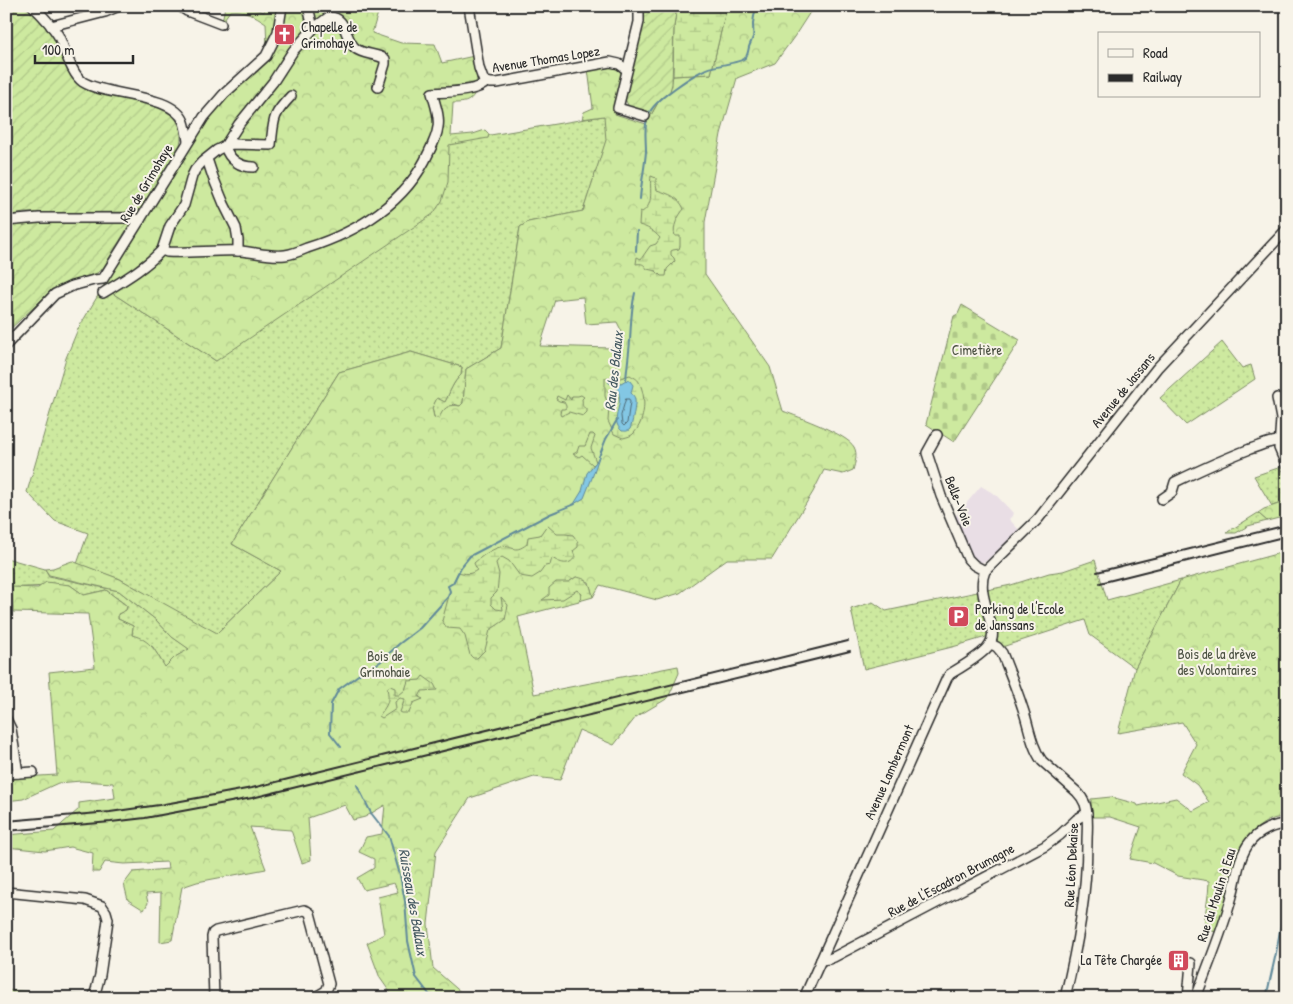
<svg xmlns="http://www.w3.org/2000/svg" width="1293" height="1004" viewBox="0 0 1293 1004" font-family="'Patrick Hand',sans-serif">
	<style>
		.built { fill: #e9dee5 }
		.grass { fill: url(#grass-dots); stroke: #7c8a65 }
		.forest { fill: url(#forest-crowns); stroke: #7c8a65; fill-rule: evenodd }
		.wetland { fill: url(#wetland-marsh); stroke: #7c8a65 }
		.cemetery { fill: url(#cemetery-stones); stroke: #7c8a65 }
		.garden { fill: url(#garden-furrows); stroke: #7c8a65 }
		.water { fill: #83c7e4; stroke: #60899a }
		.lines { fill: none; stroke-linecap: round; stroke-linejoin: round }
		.shore { stroke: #4e6975; stroke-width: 1 }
		.stream { stroke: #60899a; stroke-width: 2 }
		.minor-casing { stroke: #2b2b2b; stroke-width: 12 }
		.minor { stroke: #f7f3e8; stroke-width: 9 }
		.rail { stroke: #2b2b2b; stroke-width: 2 }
		.labels { text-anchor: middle; stroke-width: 4; stroke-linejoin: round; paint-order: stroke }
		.poi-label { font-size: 14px; fill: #2b2b2b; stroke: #f7f3e8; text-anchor: start }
		.street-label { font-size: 14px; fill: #2b2b2b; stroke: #f7f3e8 }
		.park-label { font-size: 14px; fill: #4b5142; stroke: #f7f3e8 }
		.water-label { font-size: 15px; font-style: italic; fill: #455a62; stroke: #f7f3e8 }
	</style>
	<defs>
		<pattern id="grass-dots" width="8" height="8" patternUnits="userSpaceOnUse" patternTransform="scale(1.25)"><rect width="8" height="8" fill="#cde99f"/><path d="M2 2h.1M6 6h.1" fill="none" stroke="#b0c889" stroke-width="1.8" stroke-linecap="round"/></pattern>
		<pattern id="forest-crowns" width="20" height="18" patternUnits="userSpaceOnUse" patternTransform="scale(1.25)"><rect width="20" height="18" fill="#cde99f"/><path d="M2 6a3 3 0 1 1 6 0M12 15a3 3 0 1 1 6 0" fill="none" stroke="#b0c889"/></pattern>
		<pattern id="wetland-marsh" width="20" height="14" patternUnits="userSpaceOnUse" patternTransform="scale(1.25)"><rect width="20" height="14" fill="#cde99f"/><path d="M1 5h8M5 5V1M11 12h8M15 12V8" fill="none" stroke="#b0c889"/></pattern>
		<pattern id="cemetery-stones" width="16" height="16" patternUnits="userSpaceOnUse" patternTransform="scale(1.25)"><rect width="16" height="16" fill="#cde99f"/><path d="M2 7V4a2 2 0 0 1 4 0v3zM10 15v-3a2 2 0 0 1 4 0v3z" fill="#b0c889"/></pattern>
		<pattern id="garden-furrows" width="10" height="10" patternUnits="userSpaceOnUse" patternTransform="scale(1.25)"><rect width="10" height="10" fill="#cde99f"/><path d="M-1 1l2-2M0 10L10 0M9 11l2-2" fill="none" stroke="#b0c889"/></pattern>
	</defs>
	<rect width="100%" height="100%" fill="#f7f3e8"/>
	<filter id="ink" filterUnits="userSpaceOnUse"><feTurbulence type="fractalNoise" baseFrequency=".02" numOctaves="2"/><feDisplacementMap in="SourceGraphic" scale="10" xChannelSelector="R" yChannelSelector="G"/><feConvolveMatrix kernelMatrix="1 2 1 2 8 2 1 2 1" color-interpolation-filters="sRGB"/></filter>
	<g filter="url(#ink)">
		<polygon class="built" points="981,486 996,495 1014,514 1009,519 1020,531 986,561 980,563 973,560 954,518"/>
		<g class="grass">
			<path d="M615,114L583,211L528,222L520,227L501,348L466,369L463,403L460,406L454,404L439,419L434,417L432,408L437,397L445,401C450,392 453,382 461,375L462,367L411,352L339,372L232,544L281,571L217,633L146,601L141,591L120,579L77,564L88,533L55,521L27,492L66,358L78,329L103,287L216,361L449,142Z"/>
			<polygon points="1222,342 1242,368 1251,365 1255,379 1186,425 1160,398"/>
			<polygon points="1281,467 1287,478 1287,501 1272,506 1254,476"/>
			<polygon points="1258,513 1267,521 1248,526 1236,533 1226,533"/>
			<polygon points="6,558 45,569 49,576 119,591 156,620 172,637 190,649 175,657 165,668 153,647 132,635 133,626 118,619 118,614 126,610 127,606 106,590 84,595 70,585 6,588"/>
			<polygon points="1095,560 1107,600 1181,580 1135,668 1090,635 1085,620 1002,647 986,637 956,646 864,669 851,609 873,602 886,611 1011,585 1049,573 1063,571"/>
			<polygon points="6,990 83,995 82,998 6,998"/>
		</g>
		<g class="forest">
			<path d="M225,6H245L264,12L265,6H380L372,33L401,43L435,44L442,63L474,56C476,67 481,93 469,100C465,103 458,103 453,103L451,136L473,134L485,130L489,134L488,138L449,145L448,182L442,201L433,214L216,361L103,287L196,133L218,105L243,82L267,48L266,23C254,15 244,9 230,11L222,22Z"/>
			<path d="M727,6H814L794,37L775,63L737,78L721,134L705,222V274L770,367L783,411C798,417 847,434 854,447C858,454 855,463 853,470L843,474L824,470L813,492L772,559H727L680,593L657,600L600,585L593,597L589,582L576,577L569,582L561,583L570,595L574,591L577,590L582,594L579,601L518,617L534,694L678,666L679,673L668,698L636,717L614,745L579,730L560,780L534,777L470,798L436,851L428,924L433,968L464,995V998H394L380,978L367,943L384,934L378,897L398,892L394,883L364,890L357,878L374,868V859L359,852L366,837L382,834L385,805L365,817L353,820L345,805L308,818L311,860L302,863L291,830L250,827L266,869L197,882L182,887L172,940L160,942L161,893L146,894L148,903L144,910L128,900L124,884L133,872L168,869L167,862L124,864L105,862L99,872H92L93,853L70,847L45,851L6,847V835L54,831L79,809V803L115,798L113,783L81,781L58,783L23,799L6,801V778L57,775L49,672L95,667L88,614L13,612L12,587L38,588L46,582L70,585L84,595L106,590L127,606L126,610L118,614V619L133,626L132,635C151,640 156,652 165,667L175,657L189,649L172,637L156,620L119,591L49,575L45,569L53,568L72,561L120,579L217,633L281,571L232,544L339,372L411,352L462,367L461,375C453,382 450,392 445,402L437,398L432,408L434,417L439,419C442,409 449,403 460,406L463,403L466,369L501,348L520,227L528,222L583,211L606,140L604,116L582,119L584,112L593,108L588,69L613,64L620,68L622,73L615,114L646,124L660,99L670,91L673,76L711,74ZM583,297L586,324L617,322L622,332L612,348L540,346L555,300Z"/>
			<polygon points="1287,501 1287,516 1267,521 1258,513 1264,509"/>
			<path d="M1287,551V818C1266,813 1242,840 1236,858C1232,870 1232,883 1228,895C1225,908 1220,920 1216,932L1208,930L1204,926C1205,911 1209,896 1209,881L1178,876L1153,863L1130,859L1141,827L1110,817H1091V799L1111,797L1137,804L1138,806L1176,798L1193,811L1209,802L1197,785L1181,773L1196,744L1182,722L1118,733L1135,668L1181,580Z"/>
		</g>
		<g class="wetland">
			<polygon points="677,6 727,6 711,74 673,76 674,27"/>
			<path d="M651,176L656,178V185L657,190C669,194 679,197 684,209C678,216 672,227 675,236H680V246L679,249L673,250L671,251V255L674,258L675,261L667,269L666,276H661L656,271L647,269C644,264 642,263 636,264L637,257L641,259L650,246L656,244L660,238C654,231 647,227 639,225L640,211L642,212C655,204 649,189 651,176Z"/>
			<path d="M630,375C633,377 638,379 639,382C647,397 645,421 634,433C632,436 627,437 623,438L614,434L608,421L609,407L605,396V378L617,379Z"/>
			<path d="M567,395L571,400L572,396H578L581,395L584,397L582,399C583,405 581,407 587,409V412L583,416L569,412L561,416L560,414L561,409H564L566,408V406L564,402L559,401L556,399L557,396L565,400Z"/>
			<polygon points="590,434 593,434 595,436 591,448 596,462 593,465 582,455 579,457 573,454 577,452 579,446 585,446"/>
			<path d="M547,525L557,534H565L573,535L578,542V547L573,551L575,557C569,567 560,563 552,558L550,565L545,566L540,573L532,578L520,576L509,561L502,557L499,559L496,563L499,574L497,592L491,598V604L496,609L503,610L501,597L508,605L505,620L490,630L485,650L477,658H473L470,655L465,636L460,629L447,628L442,621L450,592L448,586L453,583L458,572C466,574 470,575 477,570L474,563C482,556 490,550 500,547C513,544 513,555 527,544L528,537L540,535Z"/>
			<path d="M576,577C590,579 590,585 593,597L579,601L582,594L577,590L563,599L542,600L549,595V588L556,582H569Z"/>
			<path d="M423,676L434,684L437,690L422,691L419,697L423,699L413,703L409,713H402L400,712L405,699L400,698L395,702L396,709L382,718L379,716C387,705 390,702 387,688L390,686L395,688V695H399L405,690L408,681L420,680Z"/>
		</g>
		<polygon class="cemetery" points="962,305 1020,340 954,442 926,424 954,316 958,314"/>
		<g class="garden">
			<path d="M6,6H25L44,23L50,33L54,39L65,65L72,78L78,84L86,90L92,92L154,106L166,110C179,118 183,131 180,145L138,212L24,213L6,216Z"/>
			<polygon points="643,6 677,6 674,27 672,84 670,91 660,99 651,115 630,109 625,99 641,29"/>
			<polygon points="37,221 123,223 130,224 103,268 97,273 59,286 47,295 8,331 9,337 6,339 6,224"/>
		</g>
		<g class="water">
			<path d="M626,380L630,381L633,385L631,393C633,395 635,397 635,400C636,403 632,426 630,429C627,432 626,431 622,431C608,419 626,403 617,389C615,386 611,384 608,382L609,381L621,383Z"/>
			<polygon points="601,451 592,478 584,498 574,504 582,491 587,473 596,462"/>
		</g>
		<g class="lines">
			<polygon class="shore" points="626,399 629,399 630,402 627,423 624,426 622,424 621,416"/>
			<g class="stream">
				<path d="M649,114C653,101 695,73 709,68C717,65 741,63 745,58C748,55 748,51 749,47C750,44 752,40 753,37C754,33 753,29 753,25C753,19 755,13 756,6"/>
				<path d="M640,199C641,183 645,167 646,151C646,140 644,129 647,119"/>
				<polyline points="636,251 637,231"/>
				<path d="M626,380C627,367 629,354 630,341C631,324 631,309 635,293"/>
				<polyline points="600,454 606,439 617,420"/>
				<polyline points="341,747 330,733 331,704 339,689 361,673 380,662 399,644 420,628 448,597 450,591 448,586 453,583 461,567 470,556 550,514 575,504"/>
				<polyline points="357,785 371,813 389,836 400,875 405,901 408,941 416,977 432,998"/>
				<polyline points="1266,998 1276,953 1285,903 1287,885"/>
			</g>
			<defs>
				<g id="minor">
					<path d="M33,6C42,15 51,24 58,35C65,48 71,74 83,82C107,97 173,93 184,122C186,128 187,135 188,141"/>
					<polyline points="180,6 187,11 221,24"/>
					<polyline points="308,6 312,24 310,32"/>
					<polyline points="469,6 479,68 483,79 486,82"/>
					<polyline points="639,6 639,22 618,108 645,116"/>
					<polyline points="51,26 105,12 119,6"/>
					<path d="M225,146L239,124L273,82L293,51L314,28L329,17C346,16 345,39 355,48C363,55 376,53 385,59V64L378,87"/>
					<path d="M225,146C229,160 240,167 254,167"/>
					<polyline points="207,159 213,177 224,204 236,228 238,240 238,251"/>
					<polyline points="6,221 39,218 129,218 140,220"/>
					<path d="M162,250L170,226L184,205L192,176L195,170L202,162L217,150L225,146L233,144L271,145C274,118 272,116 291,96"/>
					<path d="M103,293C124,280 145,268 162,250L167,252C192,253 216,250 240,251C255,252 270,257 285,255C293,254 300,251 307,248C358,232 407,202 429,152C433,144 437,136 438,127C440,116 435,104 432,93C446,92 479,92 486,82L491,83H497L610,62L619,64L627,70"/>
					<polyline points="6,345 55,294 72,286 94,280 103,279 204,117 224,94 266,56 278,32 282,6"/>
					<polyline points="1277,398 1281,419 1279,448 1287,467"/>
					<polyline points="937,435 927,453 941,496 968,559 974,565 985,571"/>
					<path d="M1162,499L1172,492L1175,482C1200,470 1224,459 1250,449C1260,446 1269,441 1280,441"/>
					<path d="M991,644L997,647L1002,653C1009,671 1017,690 1023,709C1029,726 1031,746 1042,761L1077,792C1081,796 1083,799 1085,804C1089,816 1087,830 1087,842C1087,895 1077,947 1065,998"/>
					<polyline points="6,719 11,729 18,773"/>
					<polyline points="6,774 33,772"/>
					<polyline points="6,892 85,900 102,906 106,912 108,919 107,927 100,975 96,990 93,998"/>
					<polyline points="821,960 829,959 834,957 1045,846 1060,835 1077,819 1087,813"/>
					<polyline points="214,998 212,937 213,933 216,931 304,910 307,911 310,913 329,984 326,991 314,998"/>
					<path d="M804,998L947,678L950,674C960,668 984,654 989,645C992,641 993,635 992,630C989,610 977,590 985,571L1038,519L1157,368L1287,229"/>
					<polyline points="1188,998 1191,963"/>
					<path d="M1196,998C1208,965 1223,930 1232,896C1237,878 1238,857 1250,842C1258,832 1274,824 1287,824"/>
				</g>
			</defs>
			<use href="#minor" class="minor-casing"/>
			<use href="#minor" class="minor"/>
			<g class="rail">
				<polyline points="1097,572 1287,525"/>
				<polyline points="1100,583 1287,536"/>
				<polyline points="6,821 110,812 159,805 252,788 848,641"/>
				<polyline points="6,831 111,822 145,818 252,798 850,651"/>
			</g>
		</g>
	</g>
	<defs>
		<symbol id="church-square" viewBox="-11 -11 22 22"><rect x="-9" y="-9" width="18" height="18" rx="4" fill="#d1495b" stroke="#f7f3e8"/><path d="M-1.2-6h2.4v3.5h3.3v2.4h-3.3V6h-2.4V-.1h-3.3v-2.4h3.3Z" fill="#fff"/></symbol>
		<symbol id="parking-square" viewBox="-11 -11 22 22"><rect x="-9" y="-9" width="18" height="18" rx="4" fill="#d1495b" stroke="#f7f3e8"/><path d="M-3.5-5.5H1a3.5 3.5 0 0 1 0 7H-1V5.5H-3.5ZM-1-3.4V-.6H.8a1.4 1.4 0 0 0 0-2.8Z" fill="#fff"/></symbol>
		<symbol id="building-square" viewBox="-11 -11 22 22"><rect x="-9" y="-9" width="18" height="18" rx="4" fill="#d1495b" stroke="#f7f3e8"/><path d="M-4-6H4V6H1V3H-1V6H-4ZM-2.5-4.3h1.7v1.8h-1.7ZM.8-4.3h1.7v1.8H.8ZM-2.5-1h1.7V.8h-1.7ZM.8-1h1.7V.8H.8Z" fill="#fff"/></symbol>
	</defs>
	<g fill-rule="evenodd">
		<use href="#church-square" x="272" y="22" width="25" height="25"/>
		<use href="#parking-square" x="946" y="604" width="25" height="25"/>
		<use href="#building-square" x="1166" y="948" width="25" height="25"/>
	</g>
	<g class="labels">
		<g class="poi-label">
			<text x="301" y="32">Chapelle de<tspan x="301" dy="16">Grimohaye</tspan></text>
			<text x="975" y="614">Parking de l'Ecole<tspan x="975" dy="16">de Janssans</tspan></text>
			<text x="1162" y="965" text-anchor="end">La Tête Chargée</text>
		</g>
		<g class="street-label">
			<text transform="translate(546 59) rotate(-9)" y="5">Avenue Thomas Lopez</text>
			<text transform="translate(146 183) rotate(-59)" y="5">Rue de Grimohaye</text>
			<text transform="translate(1123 390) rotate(-51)" y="5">Avenue de Jassans</text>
			<text transform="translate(959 501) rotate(68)" y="5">Belle-Voie</text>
			<text transform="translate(889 772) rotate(-66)" y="5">Avenue Lambermont</text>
			<text transform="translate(1071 865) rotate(-87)" y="5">Rue Léon Dekaise</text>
			<text transform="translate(951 880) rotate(-28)" y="5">Rue de l'Escadron Brumagne</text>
			<text transform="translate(1216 895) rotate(-72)" y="5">Rue du Moulin à Eau</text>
		</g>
		<g class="park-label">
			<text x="977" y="355">Cimetière</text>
			<text x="1217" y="659">Bois de la drève<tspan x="1217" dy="16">des Volontaires</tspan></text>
			<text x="385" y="661">Bois de<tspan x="385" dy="16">Grimohaie</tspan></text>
		</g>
		<g class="water-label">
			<text transform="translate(614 371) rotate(-84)" y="5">Rau des Balaux</text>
			<text transform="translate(413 902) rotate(80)" y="5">Ruisseau des Ballaux</text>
		</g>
	</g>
	<rect width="1293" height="1004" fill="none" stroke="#f7f3e8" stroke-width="25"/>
	<rect x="12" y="12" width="1268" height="979" fill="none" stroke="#2b2b2b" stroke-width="2" filter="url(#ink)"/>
	<rect x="1098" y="32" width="162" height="65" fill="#f7f3e8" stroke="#a5a39c"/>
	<rect x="1108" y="49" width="25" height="8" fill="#f7f3e8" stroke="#a5a39c"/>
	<text x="1143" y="58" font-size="15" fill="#2b2b2b">Road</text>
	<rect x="1108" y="74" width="25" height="8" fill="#2b2b2b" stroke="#a5a39c"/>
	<text x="1143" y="82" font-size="15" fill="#2b2b2b">Railway</text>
	<path d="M35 55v8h98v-8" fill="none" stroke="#2b2b2b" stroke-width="2.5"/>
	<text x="42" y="55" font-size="15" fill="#2b2b2b" stroke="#f7f3e8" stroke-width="4" paint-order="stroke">100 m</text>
</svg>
